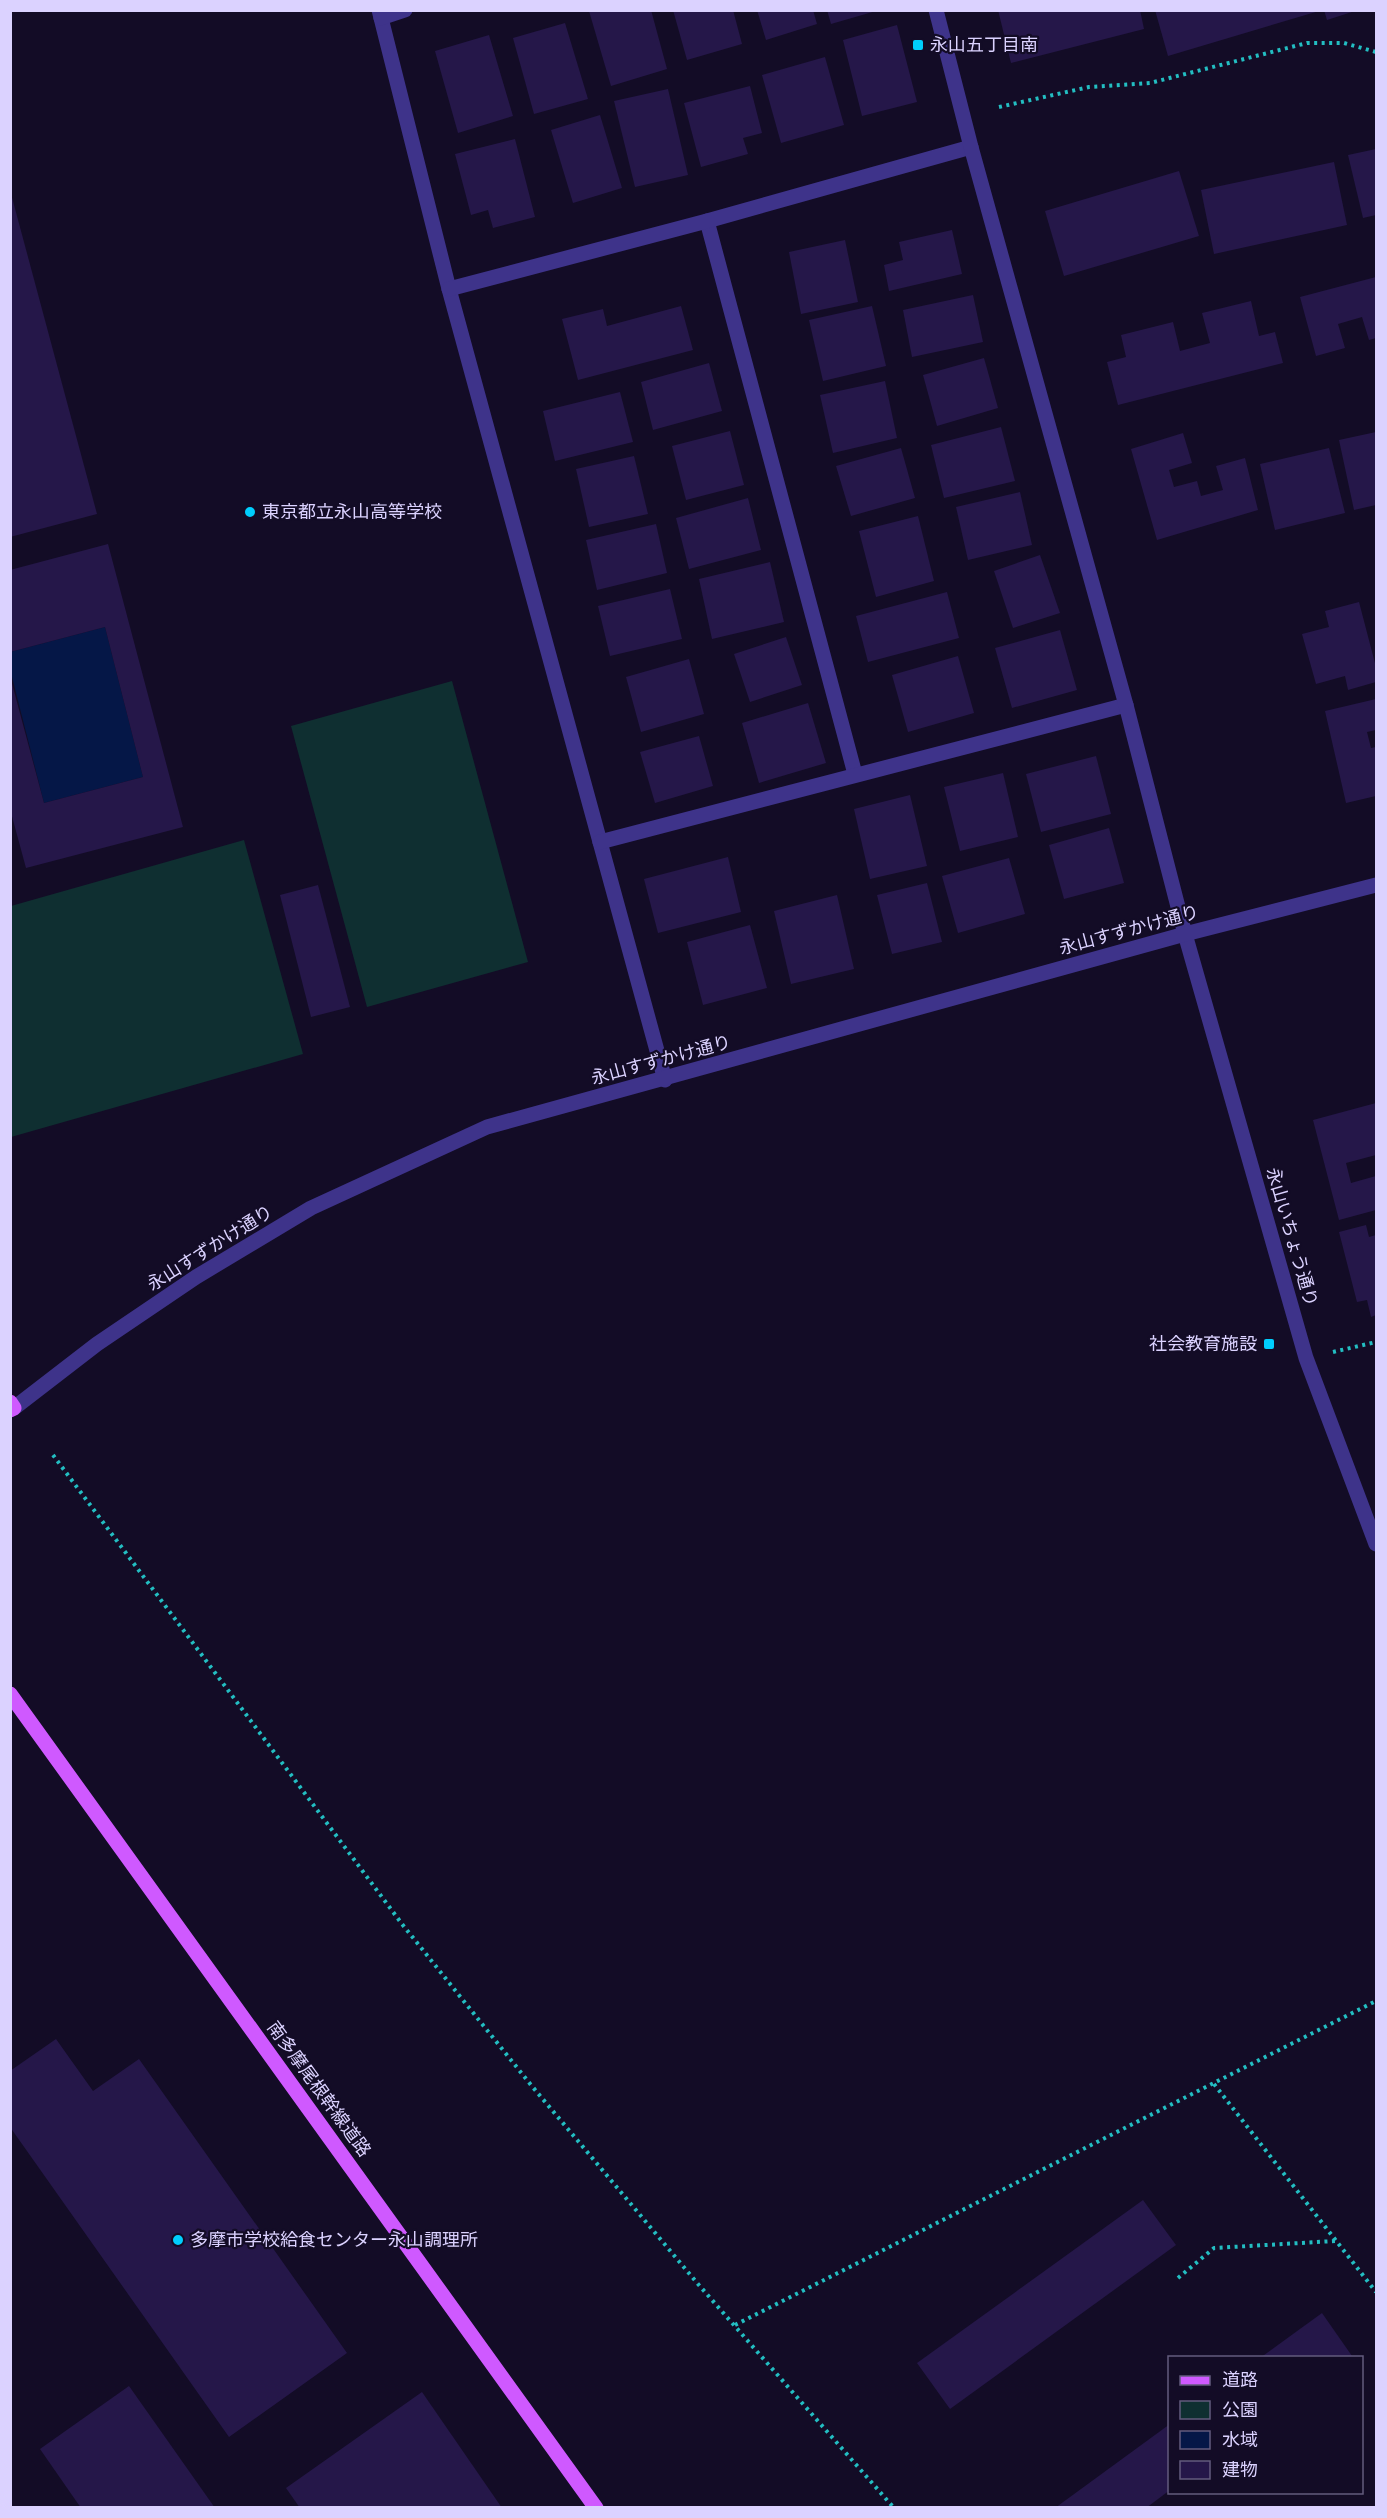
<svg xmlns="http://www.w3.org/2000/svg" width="1387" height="2518" viewBox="0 0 1387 2518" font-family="'Exo 2','Noto Sans JP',sans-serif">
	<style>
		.green { fill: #0f2f31 }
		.water { fill: #051747 }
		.building { fill: #251749 }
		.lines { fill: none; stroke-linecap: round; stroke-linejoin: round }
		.path { stroke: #23bec2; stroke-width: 4; stroke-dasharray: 3 4.5; stroke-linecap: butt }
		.minor { stroke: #3e338a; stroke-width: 15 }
		.tertiary { stroke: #3e338a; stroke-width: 15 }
		.primary { stroke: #cf59ff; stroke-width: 15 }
		.poi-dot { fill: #00cefd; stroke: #130c26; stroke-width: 2 }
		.labels { text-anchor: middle; stroke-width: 4.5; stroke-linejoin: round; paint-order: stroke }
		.poi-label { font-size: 18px; fill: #dbd2ff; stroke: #130c26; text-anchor: start }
		.street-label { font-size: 18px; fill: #dbd2ff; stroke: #130c26 }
	</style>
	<rect width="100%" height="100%" fill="#130c26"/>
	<g class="green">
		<polygon points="452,681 528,962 367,1007 291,726"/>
		<polygon points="244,840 303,1054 11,1137 11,906"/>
	</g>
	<polygon class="water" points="105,627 143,777 44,803 11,673 10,652"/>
	<g class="building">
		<polygon points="651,10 667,69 611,86 589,11"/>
		<polygon points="673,10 733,10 742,44 687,60"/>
		<polygon points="757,10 813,10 817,24 766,40"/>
		<polygon points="827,10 876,10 876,11 831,24"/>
		<polygon points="998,10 1140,10 1144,29 1011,63"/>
		<polygon points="1155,10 1319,10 1319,11 1168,56"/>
		<polygon points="1324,10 1355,10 1355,11 1327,20"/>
		<polygon points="565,23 588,99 534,114 513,38"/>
		<polygon points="897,25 917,102 862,116 843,40"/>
		<polygon points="489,35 513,116 458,133 435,51"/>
		<polygon points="825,57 844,125 781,143 762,75"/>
		<polygon points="750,86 762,133 743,138 748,154 701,167 684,103"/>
		<polygon points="668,89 688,175 635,187 614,101"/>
		<polygon points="600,115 622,188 573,203 551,130"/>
		<polygon points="515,139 535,217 493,228 488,210 471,215 455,154"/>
		<polygon points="1376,149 1376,215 1363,218 1348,155"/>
		<polygon points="1334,162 1347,225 1214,254 1201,190"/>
		<polygon points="1179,171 1199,236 1064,276 1045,211"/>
		<polygon points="10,190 97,514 10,537"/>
		<polygon points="952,230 962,274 889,291 884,265 903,260 899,242"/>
		<polygon points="845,240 858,302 801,314 789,252"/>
		<polygon points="1376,277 1376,338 1369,340 1362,317 1338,324 1345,348 1316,356 1300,297"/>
		<polygon points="973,295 983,342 912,357 903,310"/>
		<polygon points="1251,301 1259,336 1275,332 1283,363 1118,405 1107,362 1126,357 1121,335 1173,322 1180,351 1210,343 1202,313"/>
		<polygon points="681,306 693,350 578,380 562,319 603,309 607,326"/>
		<polygon points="872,306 886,366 823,381 809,320"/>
		<polygon points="984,358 998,408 937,426 923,375"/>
		<polygon points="709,363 722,411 653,430 641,382"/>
		<polygon points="885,381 897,438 833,453 820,395"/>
		<polygon points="620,392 633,442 555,461 543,411"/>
		<polygon points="1001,427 1015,481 944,498 931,445"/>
		<polygon points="730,431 744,485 686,500 672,446"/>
		<polygon points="1376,432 1376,505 1354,510 1339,440"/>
		<polygon points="1183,433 1192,463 1169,470 1174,487 1197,481 1201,496 1223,490 1216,466 1245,458 1258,510 1157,540 1131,449"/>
		<polygon points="901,448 915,498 851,516 836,466"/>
		<polygon points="1329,448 1345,513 1275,530 1260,464"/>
		<polygon points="634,456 648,514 589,527 576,469"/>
		<polygon points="1020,492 1032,545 968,560 956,507"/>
		<polygon points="748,498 761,550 689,569 676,518"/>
		<polygon points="918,516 934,581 876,597 859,531"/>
		<polygon points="656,524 667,573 597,590 586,540"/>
		<polygon points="108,544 183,827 26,868 10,809 10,676 44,803 143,777 105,627 10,652 10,570"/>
		<polygon points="1040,555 1060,613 1013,628 994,571"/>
		<polygon points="770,562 784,622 712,639 699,579"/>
		<polygon points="670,589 682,639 610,656 598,606"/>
		<polygon points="947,592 959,638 868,662 856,616"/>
		<polygon points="1359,602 1376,667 1376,682 1348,690 1345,676 1316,684 1302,634 1329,627 1325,611"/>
		<polygon points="1060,630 1077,690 1012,708 995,648"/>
		<polygon points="786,637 802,685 750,702 734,654"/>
		<polygon points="958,656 974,713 908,732 892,675"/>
		<polygon points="689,659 704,714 641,732 626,677"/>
		<polygon points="1376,699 1376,730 1367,732 1371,748 1376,747 1376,796 1346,803 1325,711"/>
		<polygon points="808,703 826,763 759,783 742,723"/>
		<polygon points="699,736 713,786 655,803 640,752"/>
		<polygon points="1096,756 1111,814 1041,832 1026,774"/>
		<polygon points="1003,773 1018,837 960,851 944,787"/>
		<polygon points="910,795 927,866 870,879 854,809"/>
		<polygon points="1109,828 1124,883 1064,899 1049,845"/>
		<polygon points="728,857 741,912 658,933 644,879"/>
		<polygon points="1009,858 1025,914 958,933 942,876"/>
		<polygon points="927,883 942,942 892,954 877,895"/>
		<polygon points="318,885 350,1007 311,1017 280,895"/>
		<polygon points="837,895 854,969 791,984 774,911"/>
		<polygon points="750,925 767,988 703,1005 687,942"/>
		<polygon points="1376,1103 1376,1155 1346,1163 1351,1183 1376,1176 1376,1210 1339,1220 1313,1120"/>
		<polygon points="1366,1225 1369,1237 1376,1235 1376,1315 1371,1317 1367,1300 1357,1302 1339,1232"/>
		<polygon points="56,2039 93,2091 139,2059 347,2353 229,2437 10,2127 10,2071"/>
		<polygon points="1143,2200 1176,2245 950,2409 917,2363"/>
		<polygon points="1322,2313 1352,2356 1350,2358 1260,2358"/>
		<polygon points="129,2386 215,2508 81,2508 40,2449"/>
		<polygon points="422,2392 502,2508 300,2508 286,2488"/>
		<polygon points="1170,2424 1170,2490 1146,2508 1055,2508"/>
	</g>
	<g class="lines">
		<g class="path">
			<polyline points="999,107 1089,87 1150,83 1307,43 1344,43 1376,52"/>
			<polyline points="1333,1352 1376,1342"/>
			<polyline points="53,1455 402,1924 531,2085 698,2284 894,2508"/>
			<polyline points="1214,2084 1376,2292"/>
			<polyline points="1178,2278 1214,2248 1335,2241"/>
			<polyline points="735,2325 1376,2001"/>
		</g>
		<g class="minor">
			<polyline points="379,10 449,289 665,1080"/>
			<polyline points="381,18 405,10"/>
			<polyline points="707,221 855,774"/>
			<polyline points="449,289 707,221 971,147"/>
			<polyline points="600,842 1126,705"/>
		</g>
		<g class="tertiary">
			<polyline points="936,10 971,147 1126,705 1185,934 1306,1358 1376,1544"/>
			<polyline points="14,1408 97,1344 196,1277 311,1208 487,1127 1185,934 1376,885"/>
		</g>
		<g class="primary">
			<polyline points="10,1402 14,1408 10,1410"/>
			<polyline points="10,1694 596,2508"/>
		</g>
	</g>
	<g class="poi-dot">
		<rect x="912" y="39" width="12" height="12" rx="3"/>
		<circle cx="250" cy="512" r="6"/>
		<rect x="1263" y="1338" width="12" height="12" rx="3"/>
		<circle cx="178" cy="2240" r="6"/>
	</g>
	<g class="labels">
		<g class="poi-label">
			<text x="930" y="51">永山五丁目南</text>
			<text x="262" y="518">東京都立永山高等学校</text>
			<text x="1257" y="1350" text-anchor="end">社会教育施設</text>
			<text x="190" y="2246">多摩市学校給食センター永山調理所</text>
		</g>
		<g class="street-label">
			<text transform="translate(1129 930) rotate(-15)" y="6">永山すずかけ通り</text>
			<text transform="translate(661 1060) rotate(-15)" y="6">永山すずかけ通り</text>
			<text transform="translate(1292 1237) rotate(74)" y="6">永山いちょう通り</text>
			<text transform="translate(210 1248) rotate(-32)" y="6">永山すずかけ通り</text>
			<text transform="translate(319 2089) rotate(54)" y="6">南多摩尾根幹線道路</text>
		</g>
	</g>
	<rect width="1387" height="2518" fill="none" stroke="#dbd2ff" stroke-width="24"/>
	<rect x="1168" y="2356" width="195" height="138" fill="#130c26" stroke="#635b7d" stroke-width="1.5"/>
	<rect x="1180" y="2376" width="30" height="9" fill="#cf59ff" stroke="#635b7d" stroke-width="1.5"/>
	<text x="1222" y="2386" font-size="18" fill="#dbd2ff">道路</text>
	<rect x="1180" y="2401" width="30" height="18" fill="#0f2f31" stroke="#635b7d" stroke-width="1.5"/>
	<text x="1222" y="2416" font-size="18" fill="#dbd2ff">公園</text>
	<rect x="1180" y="2431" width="30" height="18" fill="#051747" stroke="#635b7d" stroke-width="1.5"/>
	<text x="1222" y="2446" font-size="18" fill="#dbd2ff">水域</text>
	<rect x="1180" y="2461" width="30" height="18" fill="#251749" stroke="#635b7d" stroke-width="1.5"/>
	<text x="1222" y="2476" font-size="18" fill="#dbd2ff">建物</text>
</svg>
